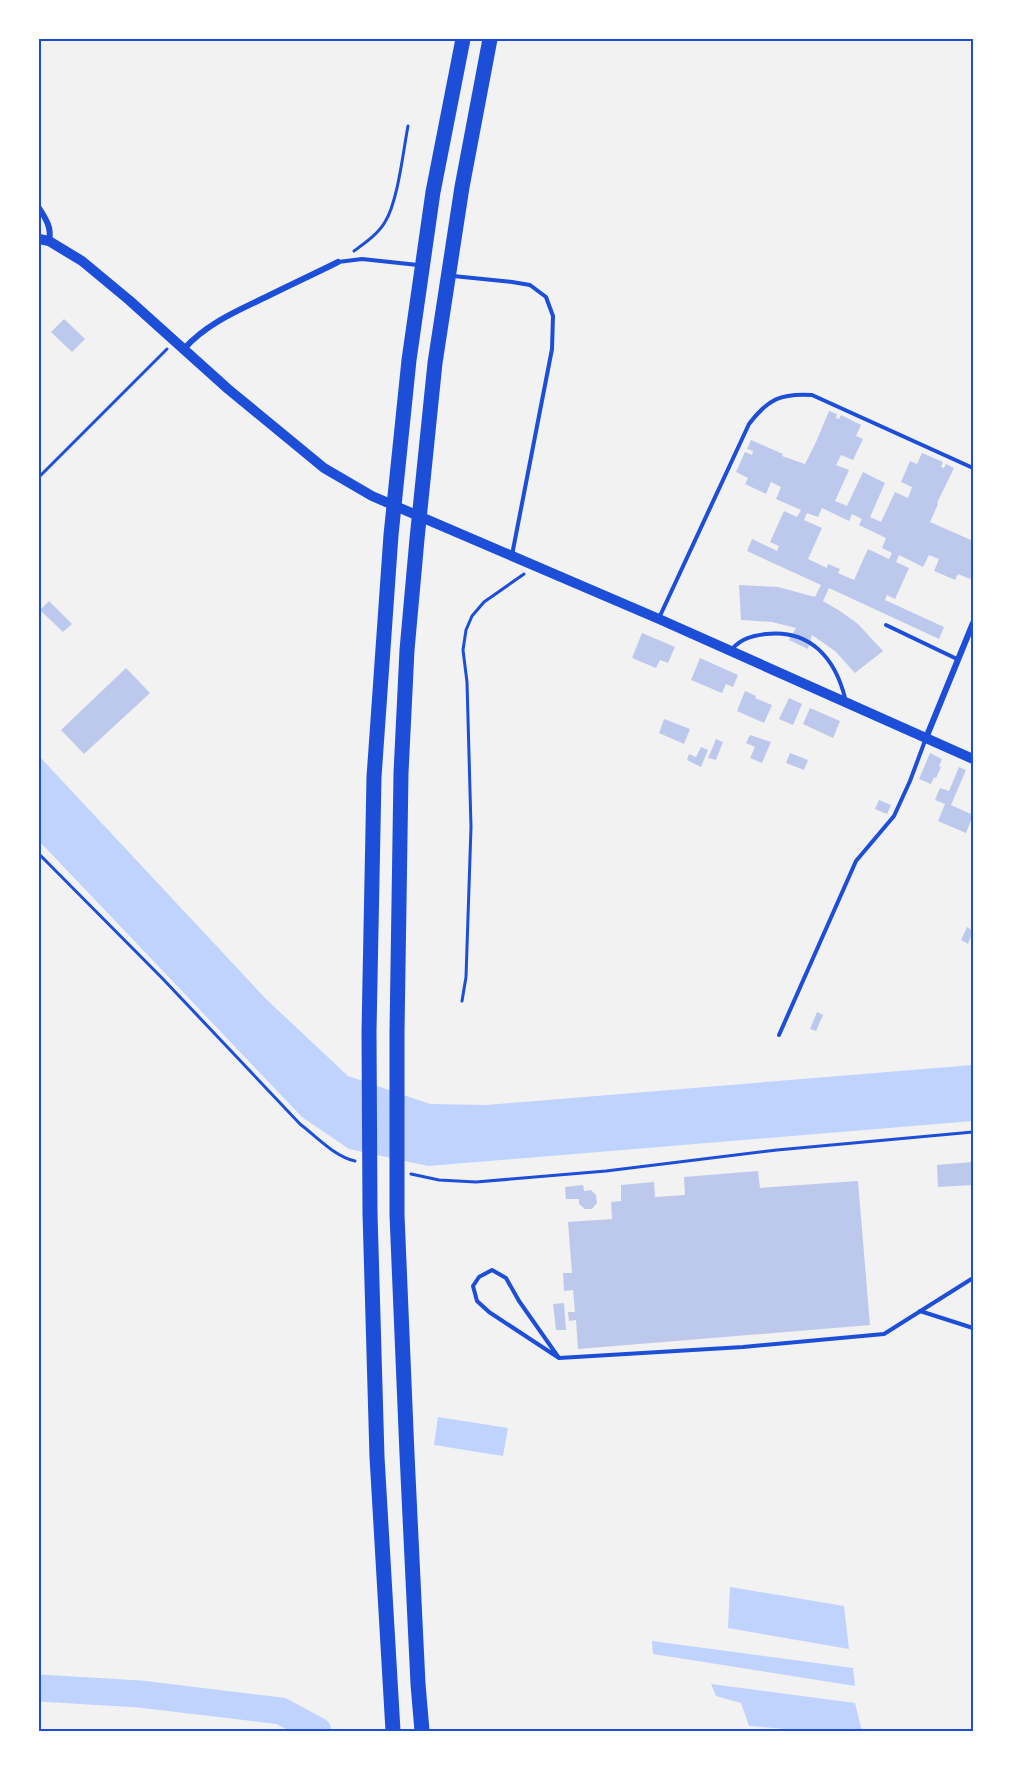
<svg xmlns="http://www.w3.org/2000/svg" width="1012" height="1770" viewBox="0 0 1012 1770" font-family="Manrope,sans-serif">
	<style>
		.water { fill: #bfd3fe }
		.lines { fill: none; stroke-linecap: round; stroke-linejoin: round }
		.river { stroke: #bfd3fe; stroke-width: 27 }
		.building { fill: #bdc9ec; fill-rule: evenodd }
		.path { stroke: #1d4ed8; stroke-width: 3 }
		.service { stroke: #1d4ed8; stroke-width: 4 }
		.minor { stroke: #1d4ed8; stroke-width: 6 }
		.tertiary { stroke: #1d4ed8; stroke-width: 10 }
		.motorway { stroke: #1d4ed8; stroke-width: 15 }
		.neatline { fill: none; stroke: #1d4ed8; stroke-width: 2 }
	</style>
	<rect width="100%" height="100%" fill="#f2f2f2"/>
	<g class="water">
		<polygon points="39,756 266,999 348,1076 430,1104 486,1105 973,1065 973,1121 428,1166 349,1149 302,1117 39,841"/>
		<polygon points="438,1417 508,1428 503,1456 434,1445"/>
		<polygon points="730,1587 844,1606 849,1649 728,1628"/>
		<polygon points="652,1641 853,1668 855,1686 653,1654"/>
		<polygon points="711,1684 855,1703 862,1731 808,1731 749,1726 741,1703 716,1696"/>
	</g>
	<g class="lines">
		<polyline class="river" points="39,1688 140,1694 281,1711 318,1731"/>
	</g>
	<g class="building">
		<polygon points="64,319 85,339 72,352 51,332"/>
		<path d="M829,411L837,414L836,418L839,419L841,415L861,425L856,436L863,439L853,460L841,455L836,465L849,470L835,501L847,506L863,472L885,483L870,517L881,522L895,492L908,498L912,487L901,482L910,461L917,464L922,453L943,462L941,467L944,468L946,464L954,468L937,503L938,504L930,522L973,541V571L970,579L958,574L955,580L934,571L939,559L929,555L923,567L899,555L896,562L909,568L895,599L887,595L885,600L944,627L939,639L829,588L823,601L840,611L858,624L883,651L855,673L835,651L812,635L808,649L789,640L796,628L772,622L741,620L739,585L778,587L815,597L821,585L747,551L752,539L777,551L779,546L770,542L784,511L797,517L801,510L776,499L781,487L771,482L766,494L745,484L748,478L736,472L745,452L752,455L753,451L747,449L751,440L783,454L782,456L805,464L816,442ZM822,508L849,521L852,514L862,519L859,525L886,538L882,548L892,553L889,559L868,549L854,580L838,573L840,569L828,564L827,568L808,559L822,528L804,520L807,513L818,517Z"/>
		<polygon points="49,601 72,624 63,632 40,610"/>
		<polygon points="642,633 675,647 668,663 660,660 656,668 632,658"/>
		<polygon points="700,658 738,675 733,687 726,684 722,693 691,680"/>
		<polygon points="126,668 150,693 84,754 61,730"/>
		<polygon points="745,691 756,696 755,698 772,705 764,723 737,711"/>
		<polygon points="789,698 802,704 793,725 779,719"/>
		<polygon points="810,708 840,721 833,738 803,724"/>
		<polygon points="664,719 690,729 684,744 659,733"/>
		<polygon points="750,735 771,742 762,763 750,758 755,747 746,743"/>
		<polygon points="716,739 723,742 716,760 708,758"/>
		<polygon points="701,747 708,750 701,767 687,760 689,754 696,757"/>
		<polygon points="790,753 808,760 804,770 786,763"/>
		<polygon points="930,753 942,759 939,766 941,767 936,778 934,777 931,784 919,779"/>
		<polygon points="959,767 966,770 951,805 973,815 966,833 938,821 945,804 935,800 940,788 949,791"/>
		<polygon points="879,800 891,805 887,814 875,809"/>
		<polygon points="967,927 973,931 968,944 961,940"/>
		<polygon points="817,1012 823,1015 816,1031 810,1029"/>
		<polygon points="973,1162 973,1185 938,1187 937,1165"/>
		<polygon points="758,1171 760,1188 858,1181 870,1325 578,1349 576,1320 569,1321 568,1312 575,1312 573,1290 564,1291 563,1273 572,1273 568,1222 612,1219 611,1202 621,1201 621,1185 654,1182 655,1197 685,1195 684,1177"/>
		<polygon points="583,1185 584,1191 591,1190 596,1195 597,1203 592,1209 585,1209 579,1204 579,1199 566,1199 565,1187"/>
		<polygon points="564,1303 566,1330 556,1330 553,1304"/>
	</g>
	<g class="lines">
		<g class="path">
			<path d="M354,251C365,243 378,234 385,222C398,201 403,152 408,126"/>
			<polyline points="39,477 167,349"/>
			<path d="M39,854L163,979L300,1124C317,1137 334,1156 355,1161"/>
			<polyline points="462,1001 466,977 471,827 467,682 463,650 466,630 472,616 484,602 524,574"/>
			<polyline points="411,1174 439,1180 476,1182 606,1171 777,1150 973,1132"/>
		</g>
		<g class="service">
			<polyline points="338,262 362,259 418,265"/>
			<polyline points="453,276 512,282 530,285 546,297 553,316 552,349 512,555"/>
			<path d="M659,618L749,424C768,399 781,393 812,395L973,468"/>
			<polyline points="886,625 957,659"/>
			<path d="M732,649C742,638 752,636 766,634C810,629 835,658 845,698"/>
			<polyline points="779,1035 856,861 894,816 910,781 926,738"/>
			<polyline points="920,1311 973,1328"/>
			<polyline points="559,1358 519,1301 506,1278 492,1270 479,1277 473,1286 477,1301 489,1312 559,1358 743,1347 884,1334 973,1278"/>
		</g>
		<g class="minor">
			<path d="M39,208C46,219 52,228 49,241"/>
			<path d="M184,349C206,324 237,311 266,297C290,285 314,274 338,262"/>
			<polyline points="926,738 973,623"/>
		</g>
		<polyline class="tertiary" points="39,239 49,241 82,261 129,300 228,389 324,468 372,496 659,619 973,759"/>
		<g class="motorway">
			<polyline points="393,1731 377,1457 370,1213 369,1032 374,777 391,535 409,360 433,192 463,39"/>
			<polyline points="422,1731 418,1684 407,1454 397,1215 397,1032 401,773 407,650 417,539 435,363 462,187 490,39"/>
		</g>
	</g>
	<rect width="1012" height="1770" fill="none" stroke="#ffffff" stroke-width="81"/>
	<rect x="40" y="40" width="932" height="1690" class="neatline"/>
</svg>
